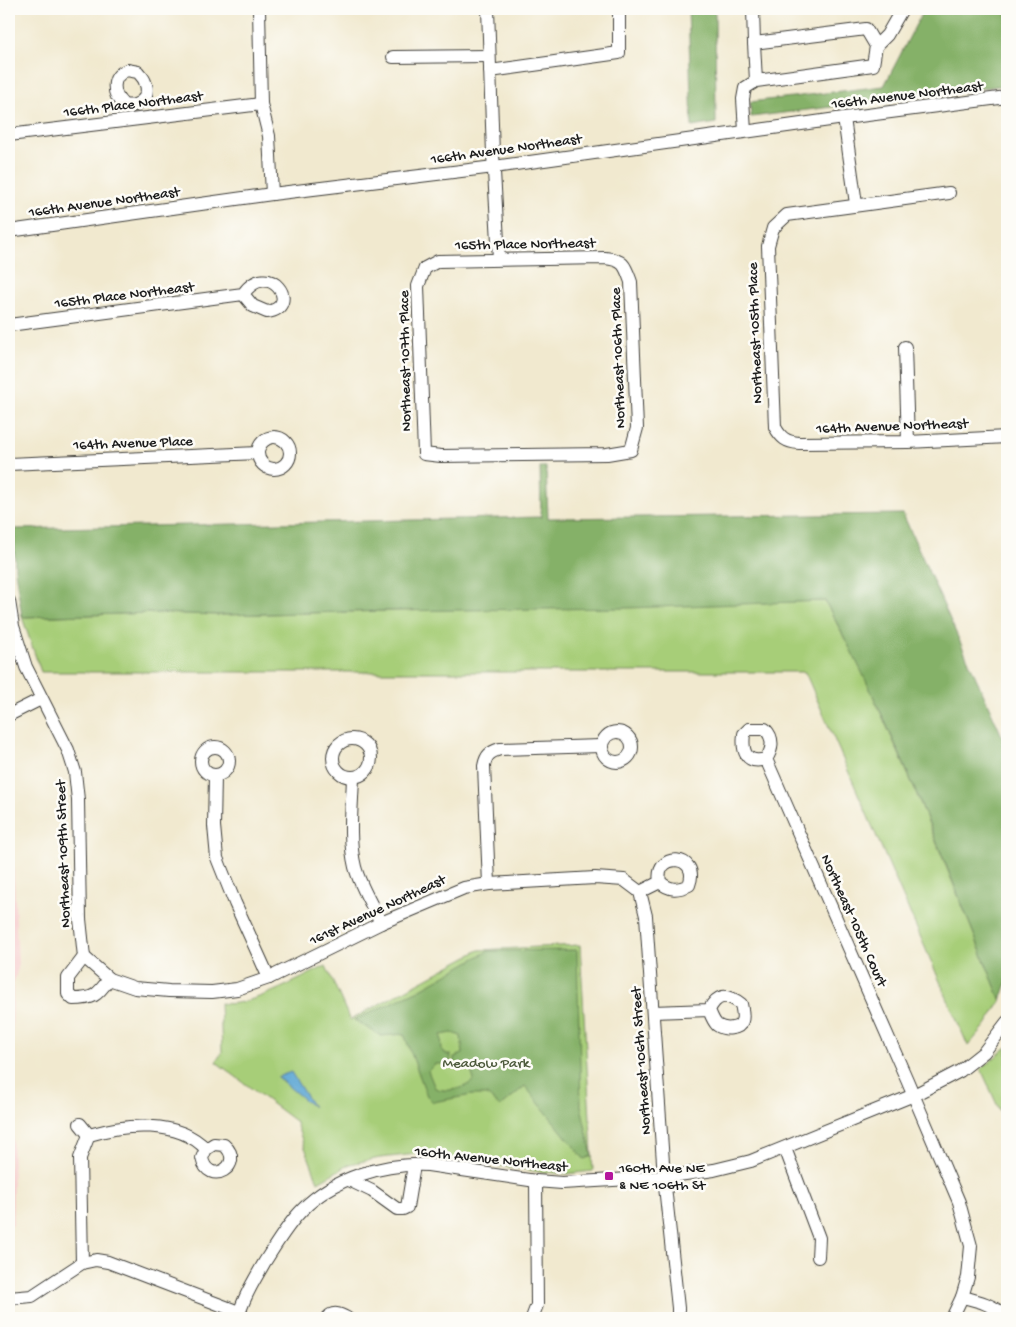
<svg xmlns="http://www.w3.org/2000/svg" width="1016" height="1327" viewBox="0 0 1016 1327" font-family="'Gochi Hand',sans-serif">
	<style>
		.built { fill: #f7cfd0 }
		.green { fill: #a7ce78; stroke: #62754a }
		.forest { fill: #85b168; stroke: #506642; fill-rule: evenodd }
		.water { fill: #5ca6d4; stroke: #3c6178 }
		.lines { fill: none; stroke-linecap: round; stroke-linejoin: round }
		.minor-casing { stroke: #3c3b37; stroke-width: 14 }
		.minor { stroke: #fff; stroke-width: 12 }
		.poi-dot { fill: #b5179e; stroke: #fdfcf7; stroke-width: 2 }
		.labels { text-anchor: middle; stroke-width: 5; stroke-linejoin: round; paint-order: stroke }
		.street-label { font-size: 15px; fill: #1c1c1c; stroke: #fdfcf7 }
		.park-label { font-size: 15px; fill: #4d5a3c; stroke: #fdfcf7 }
		.poi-label { font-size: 15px; fill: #1c1c1c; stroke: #fdfcf7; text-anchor: start }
	</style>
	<rect width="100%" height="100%" fill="#fdfcf7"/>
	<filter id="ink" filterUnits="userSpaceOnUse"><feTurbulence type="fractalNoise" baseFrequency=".02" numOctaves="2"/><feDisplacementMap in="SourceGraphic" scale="10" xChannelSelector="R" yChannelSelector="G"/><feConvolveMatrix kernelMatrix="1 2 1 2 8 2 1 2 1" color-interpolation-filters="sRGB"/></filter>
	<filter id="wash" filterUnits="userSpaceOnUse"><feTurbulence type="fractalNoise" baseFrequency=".0096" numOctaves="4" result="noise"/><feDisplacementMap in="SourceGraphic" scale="20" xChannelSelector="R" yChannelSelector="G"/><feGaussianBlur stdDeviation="1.12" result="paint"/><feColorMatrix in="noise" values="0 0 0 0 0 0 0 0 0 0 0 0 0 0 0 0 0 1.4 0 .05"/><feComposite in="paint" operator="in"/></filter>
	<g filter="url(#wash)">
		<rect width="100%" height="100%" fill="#f1e9cf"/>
		<polygon class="built" points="9,764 18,968 13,985 12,1034 13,1224 9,1226"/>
		<g class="green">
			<polygon points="825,601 863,673 915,790 1001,1001 986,1025 968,1046 805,672 41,672 22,617 153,613 221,615"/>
			<path d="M580,945L593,1171L566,1174L535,1171L417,1154L380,1158L350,1164L318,1182L295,1121L216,1062L222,1052L220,1003C247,1009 300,978 326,966L350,1020L479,950Z"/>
			<polygon points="1007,1047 1007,1127 981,1069"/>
		</g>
		<g class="forest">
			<polygon points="688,9 715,9 716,123 692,127"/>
			<polygon points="924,9 1007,9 1007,85 751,117 750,102 884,86"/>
			<path d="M540,467H546L548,518L903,514L1007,747V983L1001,1001C946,867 895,728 825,601L627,608L383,611L221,615L153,613L22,617L15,570L14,529L541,517Z"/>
			<path d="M577,950L581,1106L592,1156L584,1159L525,1086L500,1107L487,1095H472L433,1102L427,1096L404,1034L381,1036L354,1020L419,990L488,951ZM452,1033L461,1036L463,1054L454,1057V1068L463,1067L470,1068L474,1080C465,1089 447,1093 435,1088L428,1071L435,1064H443L450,1068L451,1055H447L442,1051L441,1035Z"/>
		</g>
		<polygon class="water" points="291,1072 313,1107 277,1077"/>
	</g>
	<g filter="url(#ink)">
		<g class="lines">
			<defs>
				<g id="minor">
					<polyline points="259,9 261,104 269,136 272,194"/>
					<polyline points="488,9 493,154 499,259"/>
					<polyline points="753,9 754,43"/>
					<polyline points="876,46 887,35 902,9"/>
					<polyline points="393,57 489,56"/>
					<path d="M127,70L138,72C140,75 144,78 145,82C152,97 138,108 124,105C112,95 110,76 127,70Z"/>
					<polyline points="490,71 619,53 619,9"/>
					<polyline points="844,118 856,204"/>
					<polyline points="745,131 743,99 745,88 756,81 873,65 876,46 866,29 754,43 756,81"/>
					<polyline points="9,135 261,104"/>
					<path d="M949,193L787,215L773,228L768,246L775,427C781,438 786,442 799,443L908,442L1007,437"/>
					<polyline points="9,231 272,194 494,167 844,118 1007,97"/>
					<path d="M605,258C624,260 625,265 631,282L637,428L631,450L607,454L441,456L424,454L418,286L425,268L438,261Z"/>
					<path d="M9,325L243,294C269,257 303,307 267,312L253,306L243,294"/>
					<polyline points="905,347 908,442"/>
					<circle cx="274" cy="453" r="16"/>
					<polyline points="9,464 258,453"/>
					<polyline points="9,601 13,626 26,667 68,750 75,772 78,800 80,919 84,957"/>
					<polyline points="9,715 41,699"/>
					<circle cx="617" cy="747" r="15"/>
					<circle cx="352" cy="758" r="19"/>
					<circle cx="215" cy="761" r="14"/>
					<path d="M766,759C745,765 742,750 744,734L749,729H765C774,738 773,749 766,759L907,1080L959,1202L971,1246L968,1277L962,1297L952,1318"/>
					<polyline points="215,776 214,826 217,858 235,903 269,978"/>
					<path d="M353,778C352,806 348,839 355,867C360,886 372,905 381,923"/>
					<path d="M489,884L484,766C486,755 490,752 500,749L601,746"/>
					<polyline points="640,892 646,916 664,1177 678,1308 678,1318"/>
					<path d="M84,957L109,979L135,988L169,991L212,992L237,989L269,978L381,923L464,888L489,884L595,878L624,880L640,892L660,882C670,891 678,890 689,885C701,854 654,851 660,882"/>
					<path d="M84,957L68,978V994L73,999C93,999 97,996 109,979"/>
					<path d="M653,1012L709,1010C711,1015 713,1021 717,1025C724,1030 739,1030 742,1021C744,1016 742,1009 741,1004C727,993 717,994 709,1010"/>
					<polyline points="80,1124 89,1135"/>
					<polyline points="785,1148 819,1238 818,1257"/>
					<polyline points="349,1180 372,1191 397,1209 403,1209 407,1207 414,1165"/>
					<path d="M82,1263L80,1158L89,1135C125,1124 178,1119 206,1149L202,1158C208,1188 247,1165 224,1145L214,1144L206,1149"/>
					<path d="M962,1297C980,1301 994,1305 1007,1318"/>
					<polyline points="9,1298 32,1296 82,1263 96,1260 108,1262 239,1312"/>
					<path d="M238,1318C243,1298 254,1281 264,1263C275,1246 287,1225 302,1210C333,1178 383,1163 428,1165L536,1181L562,1183L664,1177L714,1170L751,1161L914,1095L960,1071L984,1052L1007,1022"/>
					<path d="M327,1318C333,1311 340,1314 347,1318"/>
					<polyline points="532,1318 537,1305 536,1181"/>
				</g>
			</defs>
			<use href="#minor" class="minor-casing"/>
			<use href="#minor" class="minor"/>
		</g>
	</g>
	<rect class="poi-dot" x="604" y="1171" width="10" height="10" rx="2.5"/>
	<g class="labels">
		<g class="street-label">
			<text transform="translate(907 94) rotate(-7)" y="5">166th Avenue Northeast</text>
			<text transform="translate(133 103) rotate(-7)" y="5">166th Place Northeast</text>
			<text transform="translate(506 148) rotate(-8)" y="5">166th Avenue Northeast</text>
			<text transform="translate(104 201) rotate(-8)" y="5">166th Avenue Northeast</text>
			<text transform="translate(525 243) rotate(-1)" y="5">165th Place Northeast</text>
			<text transform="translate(124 294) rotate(-7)" y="5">165th Place Northeast</text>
			<text transform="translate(754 333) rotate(-92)" y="5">Northeast 105th Place</text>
			<text transform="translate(617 358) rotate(-92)" y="5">Northeast 106th Place</text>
			<text transform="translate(404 361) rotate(-91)" y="5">Northeast 107th Place</text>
			<text transform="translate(892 425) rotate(-2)" y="5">164th Avenue Northeast</text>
			<text transform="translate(133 442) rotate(-2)" y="5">164th Avenue Place</text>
			<text transform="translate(62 854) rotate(-92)" y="5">Northeast 109th Street</text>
			<text transform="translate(377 909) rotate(-25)" y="5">161st Avenue Northeast</text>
			<text transform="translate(855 920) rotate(66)" y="5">Northeast 105th Court</text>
			<text transform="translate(640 1061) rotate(-94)" y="5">Northeast 106th Street</text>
			<text transform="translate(491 1158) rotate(6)" y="5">160th Avenue Northeast</text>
		</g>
		<g class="park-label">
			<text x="486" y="1067">Meadow Park</text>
		</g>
		<g class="poi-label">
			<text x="619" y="1172">160th Ave NE<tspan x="619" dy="17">&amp; NE 106th St</tspan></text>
		</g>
	</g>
	<rect width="1016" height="1327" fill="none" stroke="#fdfcf7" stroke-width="30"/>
</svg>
